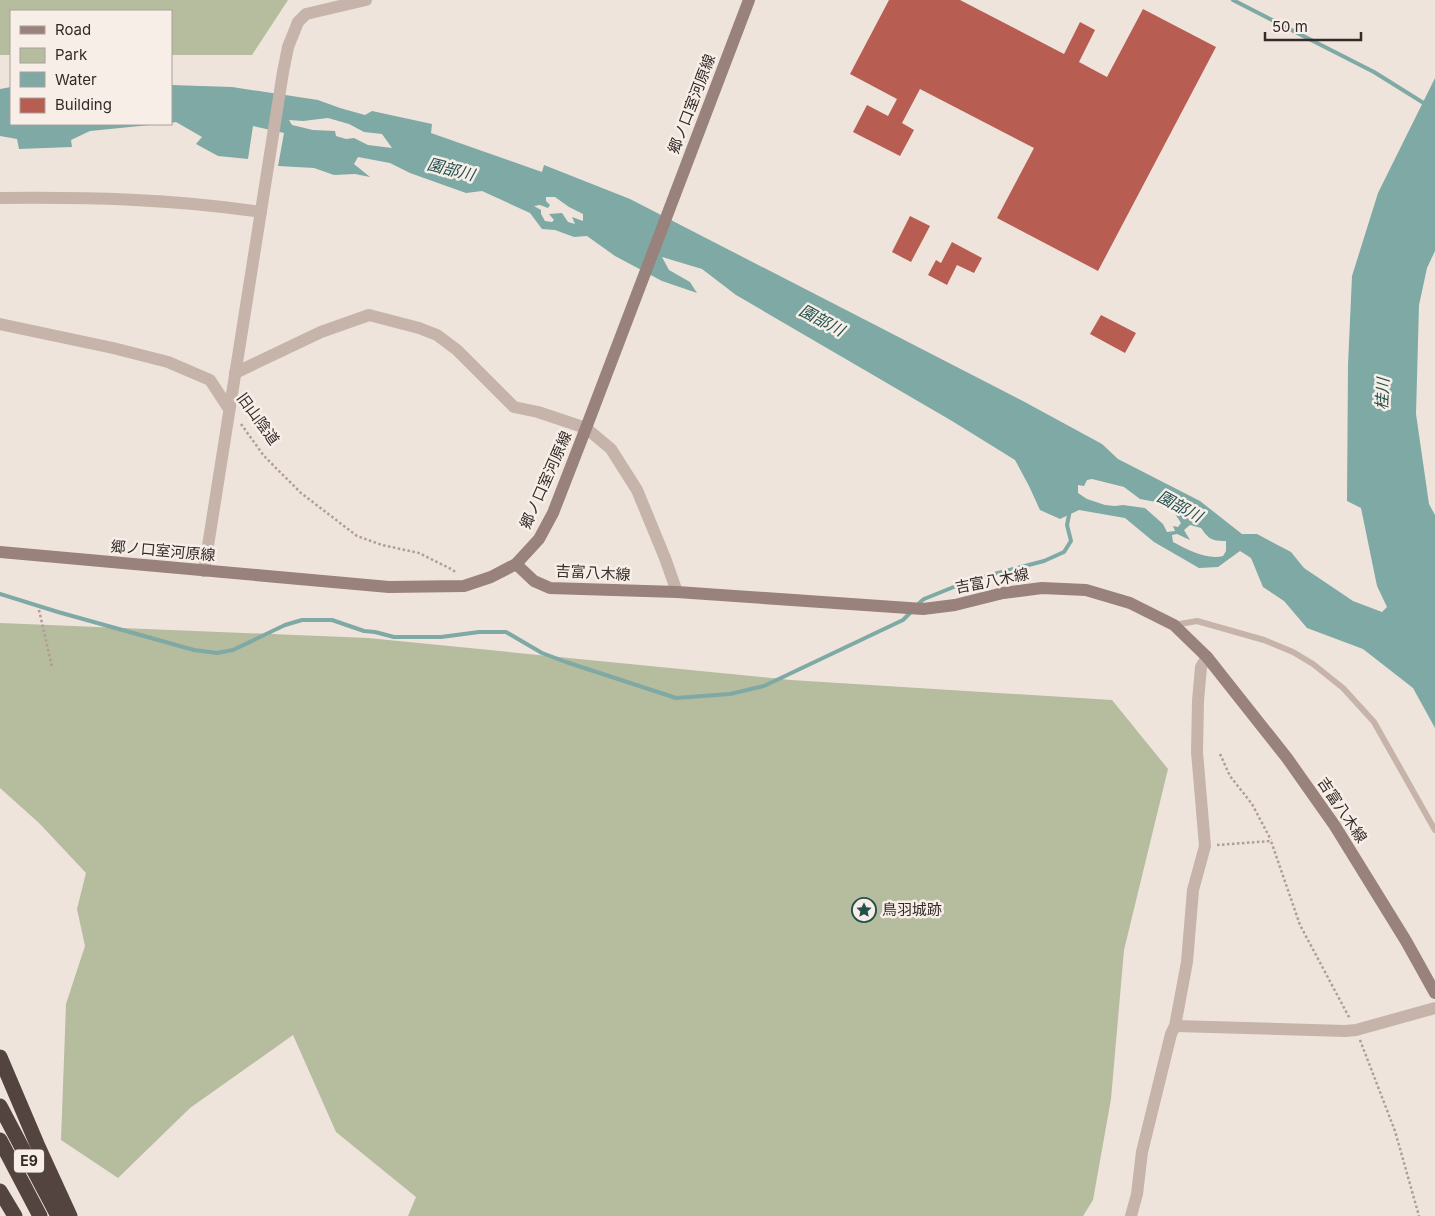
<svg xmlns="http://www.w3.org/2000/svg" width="1435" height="1216" viewBox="0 0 1435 1216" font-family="Inter,'Noto Sans JP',sans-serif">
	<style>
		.green { fill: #b6bc9e }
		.water { fill: #7ea9a5; fill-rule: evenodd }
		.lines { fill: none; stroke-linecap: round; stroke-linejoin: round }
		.stream { stroke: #7ea9a5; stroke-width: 4 }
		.building { fill: #b85d51 }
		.path { stroke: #b19d94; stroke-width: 2.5; stroke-dasharray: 2.5 2.5; stroke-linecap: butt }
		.lane { stroke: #c6b3a9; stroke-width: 6 }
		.street { stroke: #c6b3a9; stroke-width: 12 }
		.secondary { stroke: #99827b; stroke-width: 12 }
		.highway { stroke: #544440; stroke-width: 15 }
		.labels { text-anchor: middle; stroke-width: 5; stroke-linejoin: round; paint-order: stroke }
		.shield { fill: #f7eee8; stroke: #6e6562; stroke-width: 1 }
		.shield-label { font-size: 14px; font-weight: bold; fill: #342a28 }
		.street-label { font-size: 15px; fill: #342a28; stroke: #f7eee8 }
		.poi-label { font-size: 15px; fill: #342a28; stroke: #f7eee8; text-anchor: start }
		.water-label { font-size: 16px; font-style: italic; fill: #22514e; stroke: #f7eee8 }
	</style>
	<rect width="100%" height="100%" fill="#efe4dc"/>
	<g class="green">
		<polygon points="0,0 288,0 252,55 171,55 171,11 11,11 11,55 0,55"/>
		<polygon points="0,623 368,638 791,680 1112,700 1168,769 1124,950 1111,1099 1093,1200 1083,1216 408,1216 416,1197 336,1132 293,1035 190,1108 118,1178 61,1140 66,1004 85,946 77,909 86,873 39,823 0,788"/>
	</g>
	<g class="water">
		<path d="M1435,78V251L1427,268L1419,305L1416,414L1429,504L1435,515V728L1413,688L1363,649L1307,628L1284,601L1263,587L1251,558L1240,551L1218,567L1199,568L1154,542L1125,518L1079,510L1060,519L1040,510L1029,486L1015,460L952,421L736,295L702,269L662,257L669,270L690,282L697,293L662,281L615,256L587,236L574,237L555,230L542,229L530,213L482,191L466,193L410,173L390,163L358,157L354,164L370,177L355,174L334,175L314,168L278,166L284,133L253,126L248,159L218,156L196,144L202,137L176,122L171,123V85L232,87L318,100L340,108L365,115L372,111L432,124L431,133L542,172L544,165L630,199L1021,400L1102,444L1118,459L1200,501L1242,534H1257L1291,552L1304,568L1353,601L1382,612L1387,607L1377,586L1361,508L1347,501L1348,365L1352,276L1378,193ZM328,118L349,124L364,132L382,134L392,148L368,145L354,138L346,139L336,136L335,131L313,130L292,125L289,120L303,121ZM546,197H555L569,207L583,214V221L572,217L575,224L568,222L562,213L549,214L554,220L552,222L545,221L541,214V210L534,206L540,205L548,208L550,205L546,201ZM1092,479L1124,487L1140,499L1161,503L1173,511L1181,523L1178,527L1173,526L1175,531L1167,532L1163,524L1145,508L1123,505L1115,506L1105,505L1087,499L1078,493V485L1084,486L1087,480ZM1190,525L1201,528C1209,540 1213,541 1226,541V551L1223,556C1207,560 1188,550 1173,542L1172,535L1177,534L1190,540L1184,530Z"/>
		<polygon points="11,87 11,124 160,124 90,131 71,140 72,147 19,149 17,139 0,136 0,89"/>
	</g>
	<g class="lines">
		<g class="stream">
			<polyline points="1233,0 1374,72 1435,110"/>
			<polyline points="0,594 58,612 194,650 217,653 233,650 285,625 302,620 332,620 364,631 375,632 394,637 441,637 479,632 506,632 542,653 566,662 676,698 730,694 764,686 903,620 911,612"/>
			<polyline points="917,605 924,599 971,580 1044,561 1064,552 1071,541 1067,525 1070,510"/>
		</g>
	</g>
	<g class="building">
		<polygon points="889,0 960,0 1064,54 1080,22 1095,30 1079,62 1107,77 1143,9 1216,47 1098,271 997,218 1034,148 920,89 902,123 914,130 900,156 853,132 867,105 888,116 897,99 850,74"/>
		<polygon points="910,216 930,226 911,262 892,252"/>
		<polygon points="952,242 982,258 974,273 957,265 947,285 928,275 936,260 941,263"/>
		<polygon points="1101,315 1136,333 1125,353 1090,334"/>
	</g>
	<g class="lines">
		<g class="path">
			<polyline points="241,424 264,456 301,493 357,536 382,545 419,553 453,570 456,573"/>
			<polyline points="39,610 52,667"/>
			<polyline points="1220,754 1230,776 1252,804 1271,840"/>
			<polyline points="1217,845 1271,841 1300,925 1350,1019"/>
			<polyline points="1360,1040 1395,1131 1419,1216"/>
		</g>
		<polyline class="lane" points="1174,625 1197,621 1264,640 1293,652 1313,664 1343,688 1374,722 1435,830"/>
		<g class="street">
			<path d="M0,198C87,197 174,199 261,212"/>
			<polyline points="0,324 113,348 168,362 210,380 229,409"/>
			<polyline points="235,373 321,332 369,315 419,328 437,335 457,350 514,407 538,412 586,428 611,449 637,490 665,558 677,592"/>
			<polyline points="204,571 283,72 288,47 298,22 306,14 366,0"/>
			<polyline points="1175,1026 1345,1031 1356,1030 1435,1008"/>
			<polyline points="1131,1216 1137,1194 1142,1152 1171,1034 1175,1026 1187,962 1193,890 1205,846 1197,752 1198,701 1201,667 1207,657"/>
		</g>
		<g class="secondary">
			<polyline points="0,552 389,587 464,586 491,577 516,564 539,539 553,513 586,428 749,0"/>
			<polyline points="516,564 534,581 550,588 677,592 923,609 955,605 1003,593 1042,588 1086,590 1130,603 1174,625 1207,657 1287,758 1335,826 1406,941 1435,993"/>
		</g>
		<g class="highway">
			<polyline points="0,1057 37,1144 70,1216"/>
			<polyline points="0,1106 58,1216"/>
			<polyline points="0,1140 40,1216"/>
			<polyline points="0,1191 15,1216"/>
		</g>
	</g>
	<defs>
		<symbol id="sight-ring" viewBox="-11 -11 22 22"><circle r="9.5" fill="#f7eee8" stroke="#22514e" stroke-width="1.5"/><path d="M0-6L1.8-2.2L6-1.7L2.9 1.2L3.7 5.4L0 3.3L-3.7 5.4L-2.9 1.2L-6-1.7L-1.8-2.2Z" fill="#22514e"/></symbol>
	</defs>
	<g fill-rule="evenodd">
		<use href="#sight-ring" x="850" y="896" width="28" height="28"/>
	</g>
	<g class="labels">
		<rect class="shield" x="14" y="1149.5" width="30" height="23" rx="4"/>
		<g class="shield-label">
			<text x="29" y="1166">E9</text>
		</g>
		<g class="street-label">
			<text transform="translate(692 104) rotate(-69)" y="5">郷ノ口室河原線</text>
			<text transform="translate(258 419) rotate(54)" y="5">旧山陰道</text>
			<text transform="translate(546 480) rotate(-66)" y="5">郷ノ口室河原線</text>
			<text transform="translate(163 551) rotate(5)" y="5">郷ノ口室河原線</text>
			<text transform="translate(593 573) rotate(3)" y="5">吉富八木線</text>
			<text transform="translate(992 581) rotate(-11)" y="5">吉富八木線</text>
			<text transform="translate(1342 810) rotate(56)" y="5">吉富八木線</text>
		</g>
		<g class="poi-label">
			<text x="882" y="915">鳥羽城跡</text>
		</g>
		<g class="water-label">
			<text transform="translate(451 169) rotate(14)" y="6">園部川</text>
			<text transform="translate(822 320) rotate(28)" y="6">園部川</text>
			<text transform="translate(1382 394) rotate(-87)" y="6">桂川</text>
			<text transform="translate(1180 506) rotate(28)" y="6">園部川</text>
		</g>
	</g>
	<rect x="10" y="10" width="162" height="115" fill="#f7eee8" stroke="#a9a09b"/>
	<rect x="20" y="26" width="25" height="8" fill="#99827b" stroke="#a9a09b"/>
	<text x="55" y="35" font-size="15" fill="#342a28">Road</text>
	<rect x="20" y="48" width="25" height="15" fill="#b6bc9e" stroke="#a9a09b"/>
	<text x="55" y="60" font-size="15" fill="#342a28">Park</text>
	<rect x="20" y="72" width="25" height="15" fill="#7ea9a5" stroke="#a9a09b"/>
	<text x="55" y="85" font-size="15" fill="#342a28">Water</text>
	<rect x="20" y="98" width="25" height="15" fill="#b85d51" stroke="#a9a09b"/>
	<text x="55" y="110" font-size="15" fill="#342a28">Building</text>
	<path d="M1265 32v8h96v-8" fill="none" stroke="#342a28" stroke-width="2.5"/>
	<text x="1272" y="32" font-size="15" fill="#342a28" stroke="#f7eee8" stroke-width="4" paint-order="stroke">50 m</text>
</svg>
